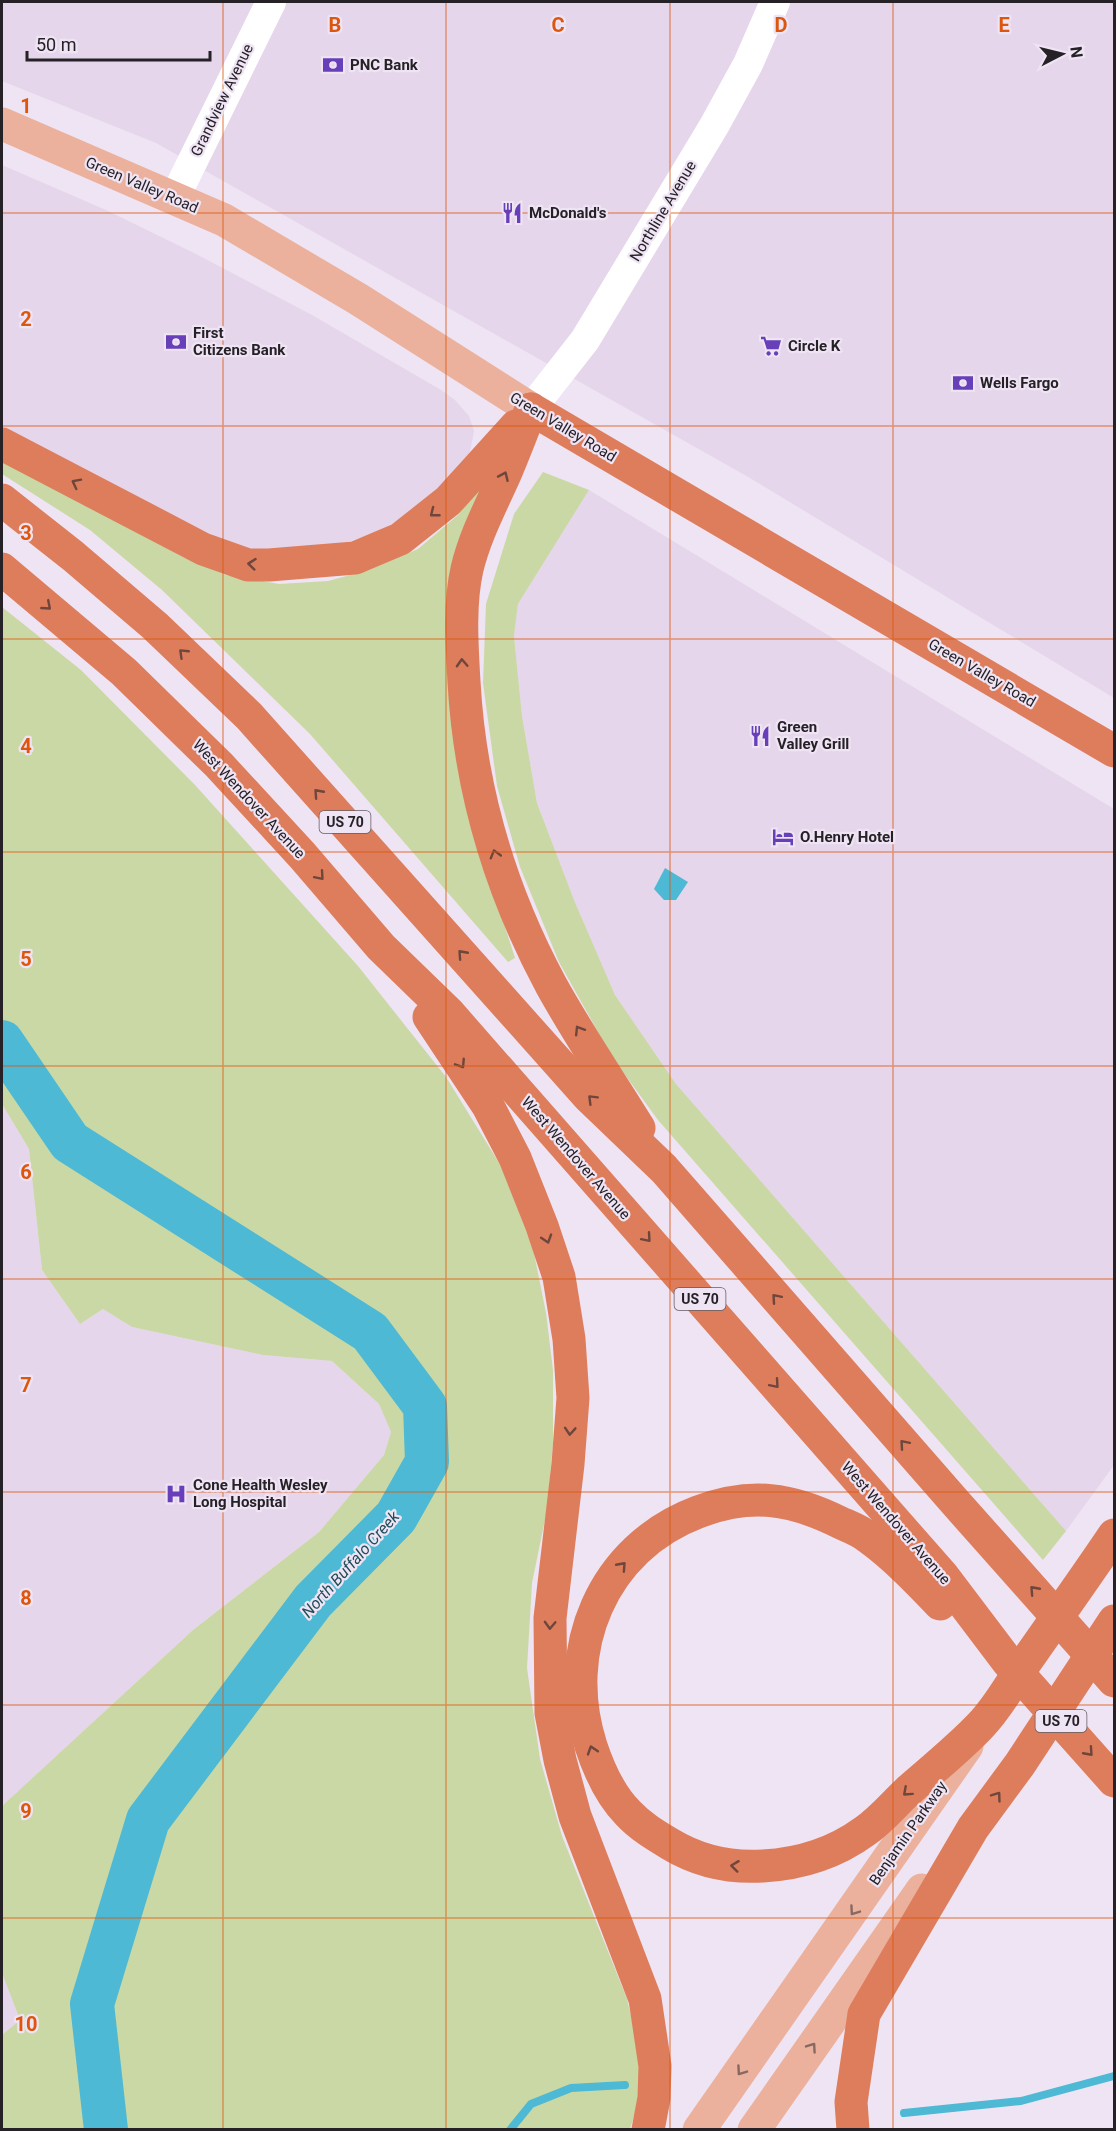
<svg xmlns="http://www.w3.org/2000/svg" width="1116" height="2131" viewBox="0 0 1116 2131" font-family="Roboto,sans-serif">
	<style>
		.built { fill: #e5d6eb }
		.green { fill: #cad8a5 }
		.water { fill: #4db9d4 }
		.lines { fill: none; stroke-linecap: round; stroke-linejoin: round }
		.stream { stroke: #4db9d4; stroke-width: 8 }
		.river { stroke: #4db9d4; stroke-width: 44 }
		.minor { stroke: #fff; stroke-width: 30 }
		.major { stroke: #ebb19d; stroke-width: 33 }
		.highway { stroke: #de7d5c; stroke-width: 33 }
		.oneway { stroke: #6f463c }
		.oneway2 { stroke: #886962 }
		.grid { fill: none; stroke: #de560d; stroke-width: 1.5; stroke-opacity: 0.55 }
		.labels { text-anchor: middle; stroke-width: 4.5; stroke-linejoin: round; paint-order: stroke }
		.shield { fill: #efe4f3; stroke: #625c64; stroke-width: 1.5 }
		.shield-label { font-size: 14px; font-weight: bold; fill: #252127 }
		.poi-label { font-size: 15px; font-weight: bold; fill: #252127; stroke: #efe4f3; text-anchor: start }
		.street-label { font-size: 15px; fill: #252127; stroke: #efe4f3 }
		.water-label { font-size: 16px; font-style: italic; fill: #1e4d59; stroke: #efe4f3 }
		.grid-label { font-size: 20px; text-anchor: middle; font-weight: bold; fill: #de560d; stroke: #efe4f3; stroke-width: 4.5; stroke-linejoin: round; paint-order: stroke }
	</style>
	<rect width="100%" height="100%" fill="#efe4f3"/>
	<g class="built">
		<polygon points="2,2 1114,2 1114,698 750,478 156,143 2,81"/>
		<polygon points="2,165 106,210 196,254 312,315 441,390 455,400 469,416 474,431 470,452 458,475 415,510 380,531 336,546 258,551 228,543 2,429"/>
		<polygon points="589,490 1114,809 1114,1465 1066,1531 676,1084 615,995 574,900 537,803 522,716 514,636 518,604"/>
		<polygon points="2,1104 29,1149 42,1270 80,1324 103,1309 132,1327 263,1355 332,1361 379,1404 391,1432 384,1455 319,1532 193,1630 2,1806"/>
		<polygon points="2,1973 20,2020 2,2035"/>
	</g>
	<g class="green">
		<polygon points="2,460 185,558 226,575 279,584 328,581 369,570 418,549 458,515 485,481 461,562 495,896 515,958 508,962 310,734 162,590 90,530 2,474"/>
		<polygon points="543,472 589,490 518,604 514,636 522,716 537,803 574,900 615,995 676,1084 1066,1531 1043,1560 658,1120 612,1057 559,962 520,867 497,786 483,683 486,604 514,514"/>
		<polygon points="2,607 81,670 195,785 358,966 446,1077 501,1166 533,1248 546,1313 553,1370 553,1444 547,1510 532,1583 527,1668 540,1759 562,1836 627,1999 639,2050 640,2098 630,2129 2,2129 2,2035 20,2020 2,1973 2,1806 193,1630 319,1532 384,1455 391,1432 379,1404 332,1361 263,1355 132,1327 103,1309 80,1324 42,1270 29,1149 2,1104"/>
	</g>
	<polygon class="water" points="665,868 688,882 676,900 664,900 654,889"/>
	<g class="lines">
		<g class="stream">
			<polyline points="904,2113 1021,2101 1114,2076"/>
			<polyline points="510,2130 531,2104 571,2088 625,2085"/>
		</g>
		<polyline class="river" points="2,1042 70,1142 370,1332 425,1406 427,1462 396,1517 313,1601 148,1820 92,2004 106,2130"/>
		<g class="minor">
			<polyline points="174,199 271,2"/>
			<polyline points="531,409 585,340 714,126 748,64 775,2"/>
		</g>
		<g class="major">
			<polyline points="2,124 224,220 358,299 531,409"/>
			<polyline points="699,2130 967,1746"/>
			<polyline points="754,2130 922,1890"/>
		</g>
		<g class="highway">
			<path d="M531,409C523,430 515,451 506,472C492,504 475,535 467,569C459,604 462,647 464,682C470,790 500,890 551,985C578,1034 610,1081 639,1128"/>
			<polyline points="531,409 1114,751"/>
			<polyline points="2,444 203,549 248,565 269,565 355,558 400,539 448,501 516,426"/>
			<polyline points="2,500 73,556 155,626 249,716 588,1096 664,1169 955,1502 1114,1681"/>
			<polyline points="2,569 124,672 219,765 302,855 381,947 448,1012 943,1576 1008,1662 1114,1781"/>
			<polyline points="429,1017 488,1106 515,1158 542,1226 559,1277 569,1339 573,1398 568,1464 550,1618 551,1713 560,1760 575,1816 645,1999 655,2066 654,2098 648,2130"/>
			<path d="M940,1604C918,1581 895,1557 869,1538C861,1531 850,1527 841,1523C791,1498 751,1492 698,1512C602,1548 560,1650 591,1746C599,1770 610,1795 628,1813C640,1826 655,1835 670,1844C698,1861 730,1868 763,1866C799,1864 835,1853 865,1831C881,1820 894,1804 908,1791C932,1770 958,1749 980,1726C998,1708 1011,1683 1025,1663C1055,1620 1085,1578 1114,1535"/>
			<polyline points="853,2130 851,2102 864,2014 973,1828 1020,1764 1114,1621"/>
		</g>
	</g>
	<defs><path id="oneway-chevron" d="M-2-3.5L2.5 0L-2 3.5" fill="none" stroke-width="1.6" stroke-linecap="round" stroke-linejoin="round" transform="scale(1.5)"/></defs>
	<g class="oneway">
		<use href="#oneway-chevron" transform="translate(504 476) rotate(-66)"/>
		<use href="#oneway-chevron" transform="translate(76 483) rotate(-153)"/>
		<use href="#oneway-chevron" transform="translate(434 513) rotate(142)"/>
		<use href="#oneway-chevron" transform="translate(252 564) rotate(-174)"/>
		<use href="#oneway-chevron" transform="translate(47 606) rotate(41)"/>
		<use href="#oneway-chevron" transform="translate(183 653) rotate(-136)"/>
		<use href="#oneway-chevron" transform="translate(462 663) rotate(-93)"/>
		<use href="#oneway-chevron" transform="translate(318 793) rotate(-132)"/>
		<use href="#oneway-chevron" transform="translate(495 854) rotate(-106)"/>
		<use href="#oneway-chevron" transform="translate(320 876) rotate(49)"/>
		<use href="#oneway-chevron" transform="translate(462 954) rotate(-132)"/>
		<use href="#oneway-chevron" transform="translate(579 1030) rotate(-122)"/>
		<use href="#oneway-chevron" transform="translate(461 1064) rotate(57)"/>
		<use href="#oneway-chevron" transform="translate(592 1099) rotate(-135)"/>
		<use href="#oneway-chevron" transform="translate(647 1238) rotate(49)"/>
		<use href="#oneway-chevron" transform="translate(547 1239) rotate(72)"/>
		<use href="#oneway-chevron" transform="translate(776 1298) rotate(-131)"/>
		<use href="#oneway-chevron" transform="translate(775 1384) rotate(49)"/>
		<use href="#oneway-chevron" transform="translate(570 1431) rotate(94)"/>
		<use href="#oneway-chevron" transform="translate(904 1444) rotate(-131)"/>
		<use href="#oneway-chevron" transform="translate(622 1566) rotate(-48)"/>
		<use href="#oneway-chevron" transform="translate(1034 1590) rotate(-132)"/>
		<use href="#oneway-chevron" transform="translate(550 1625) rotate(92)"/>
		<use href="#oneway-chevron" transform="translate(592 1750) rotate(-108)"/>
		<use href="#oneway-chevron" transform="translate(1089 1752) rotate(48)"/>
		<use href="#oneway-chevron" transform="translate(907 1792) rotate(138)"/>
		<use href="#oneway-chevron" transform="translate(997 1796) rotate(-54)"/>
		<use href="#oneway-chevron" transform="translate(735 1866) rotate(-173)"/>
	</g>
	<g class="oneway2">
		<use href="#oneway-chevron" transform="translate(854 1911) rotate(125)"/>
		<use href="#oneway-chevron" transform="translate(812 2047) rotate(-55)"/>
		<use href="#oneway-chevron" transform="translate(741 2071) rotate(125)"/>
	</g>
	<path class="grid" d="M223,2V2130M446,2V2130M670,2V2130M893,2V2130M2,213H1114M2,426H1114M2,639H1114M2,852H1114M2,1066H1114M2,1279H1114M2,1492H1114M2,1705H1114M2,1918H1114"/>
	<defs>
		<symbol id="bank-bare" viewBox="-9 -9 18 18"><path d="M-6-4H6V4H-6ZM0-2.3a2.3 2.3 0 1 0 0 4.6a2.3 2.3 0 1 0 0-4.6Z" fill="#673fb8" stroke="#efe4f3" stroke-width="2.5" paint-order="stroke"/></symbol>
		<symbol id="restaurant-bare" viewBox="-9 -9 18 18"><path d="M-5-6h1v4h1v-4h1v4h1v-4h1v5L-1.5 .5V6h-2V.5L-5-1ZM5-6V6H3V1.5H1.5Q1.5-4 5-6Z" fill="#673fb8" stroke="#efe4f3" stroke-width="2.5" paint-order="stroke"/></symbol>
		<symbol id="supermarket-bare" viewBox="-9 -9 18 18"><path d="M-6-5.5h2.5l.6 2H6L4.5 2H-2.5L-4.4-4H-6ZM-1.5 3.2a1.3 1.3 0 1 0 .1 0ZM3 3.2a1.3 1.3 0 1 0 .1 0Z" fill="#673fb8" stroke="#efe4f3" stroke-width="2.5" paint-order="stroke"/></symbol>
		<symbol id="hotel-bare" viewBox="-9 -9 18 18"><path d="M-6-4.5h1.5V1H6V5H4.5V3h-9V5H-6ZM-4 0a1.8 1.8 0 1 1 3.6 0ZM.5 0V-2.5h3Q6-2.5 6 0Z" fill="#673fb8" stroke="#efe4f3" stroke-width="2.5" paint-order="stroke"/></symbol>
		<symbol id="hospital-bare" viewBox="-9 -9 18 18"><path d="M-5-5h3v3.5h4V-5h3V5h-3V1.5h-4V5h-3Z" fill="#673fb8" stroke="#efe4f3" stroke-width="2.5" paint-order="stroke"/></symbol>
	</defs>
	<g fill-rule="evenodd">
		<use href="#bank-bare" x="318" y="50" width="30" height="30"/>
		<use href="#restaurant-bare" x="497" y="198" width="30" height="30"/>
		<use href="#bank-bare" x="161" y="327" width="30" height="30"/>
		<use href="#supermarket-bare" x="756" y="331" width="30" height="30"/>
		<use href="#bank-bare" x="948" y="368" width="30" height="30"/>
		<use href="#restaurant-bare" x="745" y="721" width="30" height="30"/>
		<use href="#hotel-bare" x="768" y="822" width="30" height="30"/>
		<use href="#hospital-bare" x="161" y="1479" width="30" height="30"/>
	</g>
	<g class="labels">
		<g class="shield">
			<rect x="319.5" y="811" width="51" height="22" rx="4.5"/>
			<rect x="674.5" y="1288" width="51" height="22" rx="4.5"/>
			<rect x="1035.5" y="1710" width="51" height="22" rx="4.5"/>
		</g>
		<g class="shield-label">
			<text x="345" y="827">US 70</text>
			<text x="700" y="1304">US 70</text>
			<text x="1061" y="1726">US 70</text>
		</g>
		<g class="poi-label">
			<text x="350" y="70">PNC Bank</text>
			<text x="529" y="218">McDonald's</text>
			<text x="193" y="338">First<tspan x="193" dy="17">Citizens Bank</tspan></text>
			<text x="788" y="351">Circle K</text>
			<text x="980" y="388">Wells Fargo</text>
			<text x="777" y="732">Green<tspan x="777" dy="17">Valley Grill</tspan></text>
			<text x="800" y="842">O.Henry Hotel</text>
			<text x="193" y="1490">Cone Health Wesley<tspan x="193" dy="17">Long Hospital</tspan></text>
		</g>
		<g class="street-label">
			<text transform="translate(222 100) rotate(-64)" y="5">Grandview Avenue</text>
			<text transform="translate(142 185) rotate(23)" y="5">Green Valley Road</text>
			<text transform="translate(663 211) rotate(-59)" y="5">Northline Avenue</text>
			<text transform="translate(563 427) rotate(31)" y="5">Green Valley Road</text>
			<text transform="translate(982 673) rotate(30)" y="5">Green Valley Road</text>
			<text transform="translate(249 799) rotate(47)" y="5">West Wendover Avenue</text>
			<text transform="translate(576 1158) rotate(49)" y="5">West Wendover Avenue</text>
			<text transform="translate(896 1523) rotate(49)" y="5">West Wendover Avenue</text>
			<text transform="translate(908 1833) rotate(-55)" y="5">Benjamin Parkway</text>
		</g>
		<g class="water-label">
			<text transform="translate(350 1564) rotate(-48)" y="6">North Buffalo Creek</text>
		</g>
	</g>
	<g class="grid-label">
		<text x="335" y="32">B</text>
		<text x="558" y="32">C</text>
		<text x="781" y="32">D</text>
		<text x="1004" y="32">E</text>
		<text x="26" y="113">1</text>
		<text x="26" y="326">2</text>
		<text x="26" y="540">3</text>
		<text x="26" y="753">4</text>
		<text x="26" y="966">5</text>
		<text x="26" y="1179">6</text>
		<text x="26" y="1392">7</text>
		<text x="26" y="1605">8</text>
		<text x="26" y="1818">9</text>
		<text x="26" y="2031">10</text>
	</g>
	<rect width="1116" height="2131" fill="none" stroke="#252127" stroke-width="6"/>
	<g transform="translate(1062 54) rotate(83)" stroke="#efe4f3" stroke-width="4.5" paint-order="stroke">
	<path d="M0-4.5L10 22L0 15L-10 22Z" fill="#252127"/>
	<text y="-9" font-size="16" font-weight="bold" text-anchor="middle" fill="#252127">N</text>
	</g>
	<path d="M27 51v9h183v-9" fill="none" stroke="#252127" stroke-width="3"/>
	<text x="36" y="51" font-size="18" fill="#252127" stroke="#efe4f3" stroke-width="4.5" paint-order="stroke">50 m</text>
</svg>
